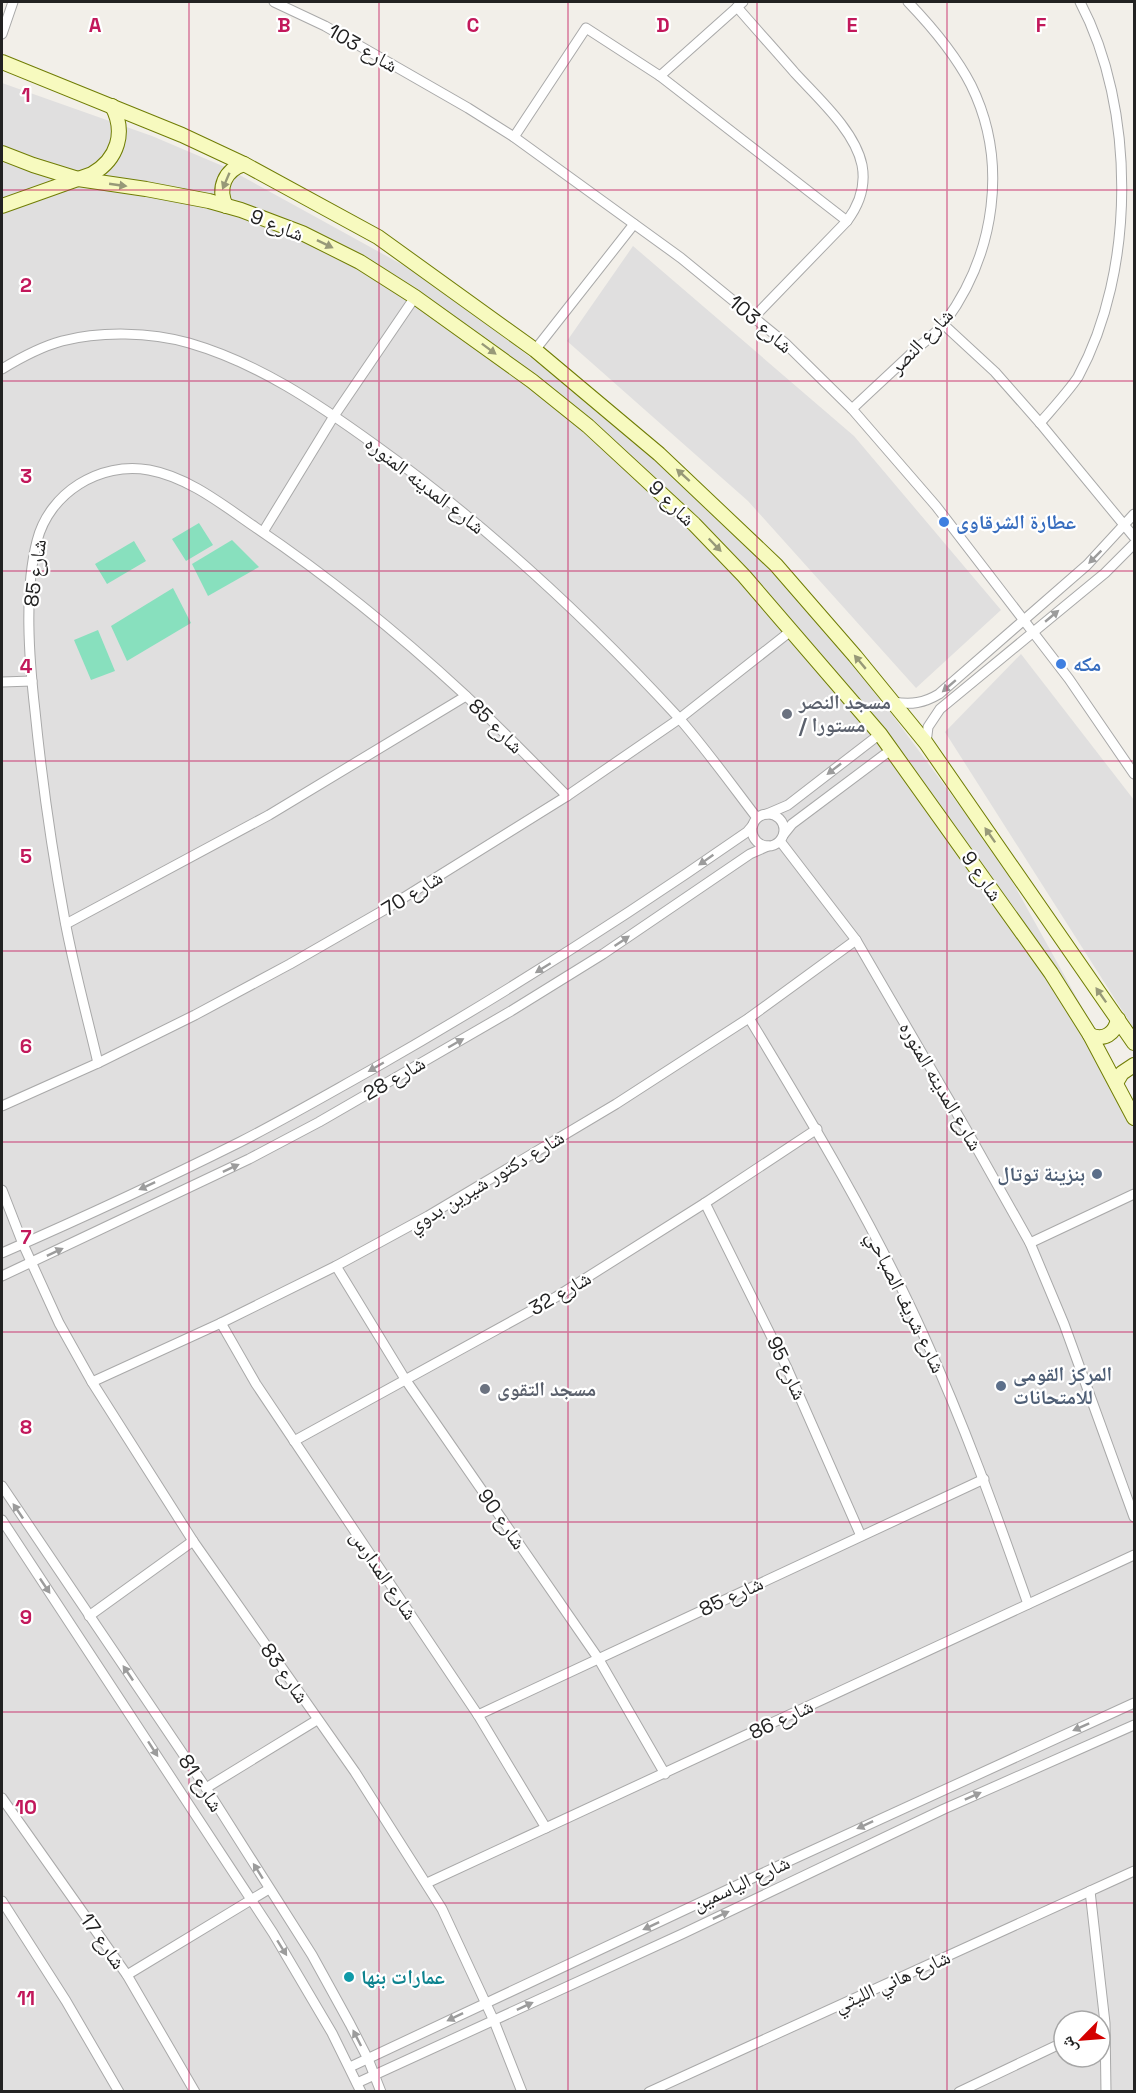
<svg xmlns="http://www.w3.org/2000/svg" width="1136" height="2093" viewBox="0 0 1136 2093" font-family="'Space Grotesk','Noto Naskh Arabic',sans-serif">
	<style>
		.residential { fill: #e0dfdf; fill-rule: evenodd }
		.pitch { fill: #88e0be }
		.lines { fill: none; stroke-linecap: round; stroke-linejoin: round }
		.minor-casing { stroke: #a9a9a9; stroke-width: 11 }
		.secondary-casing { stroke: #707d05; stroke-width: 16 }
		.minor { stroke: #fff; stroke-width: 9 }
		.secondary { stroke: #f7fabf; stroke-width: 14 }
		.oneway { fill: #979978 }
		.oneway2 { fill: #9c9c9c }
		.grid { fill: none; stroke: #c2185b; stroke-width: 1.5; stroke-opacity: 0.55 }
		.shop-dot { fill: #3f7fe0; stroke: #fff; stroke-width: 2 }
		.worship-dot { fill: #6b7280; stroke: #fff; stroke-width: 2 }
		.service-dot { fill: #5c6f8a; stroke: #fff; stroke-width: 2 }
		.culture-dot { fill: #0f9aa8; stroke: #fff; stroke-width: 2 }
		.labels { text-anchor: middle; stroke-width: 4.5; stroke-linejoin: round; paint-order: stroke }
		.street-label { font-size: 20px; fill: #222; stroke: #fff }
		.shop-label { font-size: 20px; font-weight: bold; fill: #366cbe; stroke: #fff; text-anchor: start }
		.worship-label { font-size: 20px; font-weight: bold; fill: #5b616d; stroke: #fff; text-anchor: start }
		.service-label { font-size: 20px; font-weight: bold; fill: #4e5e75; stroke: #fff; text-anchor: end }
		.culture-label { font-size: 20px; font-weight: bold; fill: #0d838f; stroke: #fff; text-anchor: start }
		.grid-label { font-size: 20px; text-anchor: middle; font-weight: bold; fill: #c2185b; stroke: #fff; stroke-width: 4.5; stroke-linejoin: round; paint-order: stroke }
	</style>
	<rect width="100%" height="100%" fill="#f2efe9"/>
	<g class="residential">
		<path d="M2,83L152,136L225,167L421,275L644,443L825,624L1002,863L1134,1101V2091L2,2092ZM1064,2021H1100V2057H1064Z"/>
		<polygon points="633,246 854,436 1001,610 916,688 748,501 567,341"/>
		<polygon points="1021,654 1134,800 1134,1029 945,732"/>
	</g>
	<g class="pitch">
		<polygon points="199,523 213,545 186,561 172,539"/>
		<polygon points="232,540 259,567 208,596 192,564"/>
		<polygon points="134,541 146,561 107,584 95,564"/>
		<polygon points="173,588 191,623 127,661 111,626"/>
		<polygon points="98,630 115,671 91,680 74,640"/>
	</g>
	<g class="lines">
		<defs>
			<g id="minor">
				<polyline points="274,2 325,26 468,108 514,137 681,258 785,343 852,409 936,506 1069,679 1134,774"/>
				<path d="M737,7C756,29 776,51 795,73C818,98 855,131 862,165C866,186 859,205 847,221L754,317"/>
				<polyline points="2,34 13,2"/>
				<polyline points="660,76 743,2"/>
				<polyline points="514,137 586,28 660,76 847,221"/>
				<polyline points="943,324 995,372 1040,423 1134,537"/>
				<polyline points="535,350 634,224"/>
				<path d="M2,369C20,358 40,347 62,341C101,331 150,332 189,343C258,363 317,403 375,445C485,524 586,617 678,717C706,749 731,784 757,818"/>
				<path d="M852,409C873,389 894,370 915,350C925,341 937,333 945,322C995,254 1009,162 971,85C955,54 932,27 908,2"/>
				<path d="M1040,423C1053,408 1067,393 1078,377C1136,271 1136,108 1080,2"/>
				<polyline points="263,532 334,416 415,297"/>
				<polyline points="2,682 32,681"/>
				<path d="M894,702C911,705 924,703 939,694L1087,565L1134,514"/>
				<polyline points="926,743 928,727 940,709 1105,573 1134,544"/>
				<circle cx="768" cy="830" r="16"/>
				<polyline points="767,814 788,805 880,734"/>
				<polyline points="784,834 792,824 892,749"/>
				<polyline points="780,841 856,940 966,1129 1030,1243 1064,1324 1134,1517"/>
				<polyline points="66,924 269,815 466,696"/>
				<path d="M749,1018C812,1122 874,1225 924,1336C964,1424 996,1513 1028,1604"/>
				<path d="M98,1063C87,1016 74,969 65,921C52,851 42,781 35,711C29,658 24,592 37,541C49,493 100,461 149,470C188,477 223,505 255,527C329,577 398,633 464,694C499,727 533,762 567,796"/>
				<polyline points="2,1106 98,1063 195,1015 290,964 384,910 567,796 679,719 792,630"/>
				<polyline points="2,1190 23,1244 59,1323 92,1382 193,1541 355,1772 442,1909 494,2021 522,2092"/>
				<polyline points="705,1203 787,1368 861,1536"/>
				<polyline points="1030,1243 1134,1194"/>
				<path d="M2,1253C82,1218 162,1181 240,1142C285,1119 328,1094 371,1070C501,996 625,917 747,832L753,825"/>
				<polyline points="336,1266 405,1379 598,1658 665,1774"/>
				<polyline points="2,1276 249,1159 319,1122 511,1011 603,954 750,854 768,846"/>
				<polyline points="221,1323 256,1384 478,1715 546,1828"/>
				<polyline points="92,1382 221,1323 336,1266 428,1216 616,1104 749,1018 856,940"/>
				<polyline points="294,1441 556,1297 705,1203 817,1129"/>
				<polyline points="2,1486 206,1788 312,1955 350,2024 368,2059 381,2092"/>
				<polyline points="2,1520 273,1933 332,2033 361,2092"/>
				<polyline points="89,1616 193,1541"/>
				<polyline points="478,1715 984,1479"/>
				<polyline points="206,1788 317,1720"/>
				<polyline points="2,1798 127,1975 195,2092"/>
				<polyline points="427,1883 1134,1555"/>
				<polyline points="1090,1891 1105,2023 1106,2092"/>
				<polyline points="2,1901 66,2001 119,2092"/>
				<polyline points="127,1975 269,1889"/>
				<polyline points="350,2067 776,1867 1134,1703"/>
				<polyline points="357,2083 682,1934 944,1809 1134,1725"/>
				<polyline points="649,2092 1134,1871"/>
				<polyline points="959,2092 1064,2042"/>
			</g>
			<g id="secondary">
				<polyline points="2,62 182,135 244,164 378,237 535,350 659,454 776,565 855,656 926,743 1134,1043"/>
				<polyline points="2,153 33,165 78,179 146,189 209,201 241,210 302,233 360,262 415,297 532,381 588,426 694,524 744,576 880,734 1051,973 1090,1035 1134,1118"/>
				<path d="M2,206L92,174C118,159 126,132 112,106"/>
				<path d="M226,206C217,188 225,170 244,164"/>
				<path d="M1090,1035C1104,1041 1115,1034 1118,1019"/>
				<polyline points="1116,1083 1122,1073 1134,1065"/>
			</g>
		</defs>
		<use href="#minor" class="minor-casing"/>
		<use href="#secondary" class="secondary-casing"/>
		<use href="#minor" class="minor"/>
		<use href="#secondary" class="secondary"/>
	</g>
	<defs><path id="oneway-solid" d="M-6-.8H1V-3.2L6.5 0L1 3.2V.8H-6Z" transform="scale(1.5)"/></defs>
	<g class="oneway">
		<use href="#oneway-solid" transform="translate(226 181) rotate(113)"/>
		<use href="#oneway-solid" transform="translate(118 185) rotate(8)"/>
		<use href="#oneway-solid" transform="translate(325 244) rotate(26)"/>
		<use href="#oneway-solid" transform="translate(489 349) rotate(37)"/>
		<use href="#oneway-solid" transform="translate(683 475) rotate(-138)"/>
		<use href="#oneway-solid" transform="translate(715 545) rotate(46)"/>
		<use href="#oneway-solid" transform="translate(860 662) rotate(-130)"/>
		<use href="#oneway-solid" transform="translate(990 835) rotate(-125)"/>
		<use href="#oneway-solid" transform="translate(1101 995) rotate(-125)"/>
	</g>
	<g class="oneway2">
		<use href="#oneway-solid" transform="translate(1095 557) rotate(135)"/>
		<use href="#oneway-solid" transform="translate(1052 616) rotate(-40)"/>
		<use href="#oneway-solid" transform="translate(949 686) rotate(139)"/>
		<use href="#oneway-solid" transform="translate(834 769) rotate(142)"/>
		<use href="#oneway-solid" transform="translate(706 860) rotate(145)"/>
		<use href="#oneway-solid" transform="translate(622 941) rotate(-34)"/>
		<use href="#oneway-solid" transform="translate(543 968) rotate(148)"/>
		<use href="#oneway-solid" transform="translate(456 1043) rotate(-30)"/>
		<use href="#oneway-solid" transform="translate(376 1067) rotate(150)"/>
		<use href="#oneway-solid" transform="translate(231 1168) rotate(-25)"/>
		<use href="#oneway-solid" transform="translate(147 1186) rotate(155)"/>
		<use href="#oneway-solid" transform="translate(55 1252) rotate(-25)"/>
		<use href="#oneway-solid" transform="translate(18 1511) rotate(-124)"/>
		<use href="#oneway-solid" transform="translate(45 1586) rotate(56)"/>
		<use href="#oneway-solid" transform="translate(128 1673) rotate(-124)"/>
		<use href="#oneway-solid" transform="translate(1081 1727) rotate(156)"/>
		<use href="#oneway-solid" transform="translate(153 1749) rotate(57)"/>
		<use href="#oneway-solid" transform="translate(973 1796) rotate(-24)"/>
		<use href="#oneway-solid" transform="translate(865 1825) rotate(155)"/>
		<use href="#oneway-solid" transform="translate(258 1871) rotate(-122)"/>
		<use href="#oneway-solid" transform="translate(721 1915) rotate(-25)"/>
		<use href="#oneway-solid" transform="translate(651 1926) rotate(155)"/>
		<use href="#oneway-solid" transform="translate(282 1948) rotate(58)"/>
		<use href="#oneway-solid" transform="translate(525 2006) rotate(-25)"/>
		<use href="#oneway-solid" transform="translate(455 2017) rotate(154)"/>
		<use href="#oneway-solid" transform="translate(357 2038) rotate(-117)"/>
	</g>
	<path class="grid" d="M189,2V2092M379,2V2092M568,2V2092M757,2V2092M947,2V2092M2,190H1134M2,381H1134M2,571H1134M2,761H1134M2,951H1134M2,1142H1134M2,1332H1134M2,1522H1134M2,1712H1134M2,1903H1134"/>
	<g class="shop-dot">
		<circle cx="944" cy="522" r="6"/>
		<circle cx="1061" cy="664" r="6"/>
	</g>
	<g class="worship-dot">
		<circle cx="787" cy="714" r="6"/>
		<circle cx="485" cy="1389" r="6"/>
	</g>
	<g class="service-dot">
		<circle cx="1097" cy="1174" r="6"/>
		<circle cx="1001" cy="1386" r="6"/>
	</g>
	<circle class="culture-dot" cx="349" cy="1977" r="6"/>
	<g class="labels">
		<g class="street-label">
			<text transform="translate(363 48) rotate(30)" y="7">شارع 103</text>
			<text transform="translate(277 225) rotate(21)" y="7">شارع 9</text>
			<text transform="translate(761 324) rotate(41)" y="7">شارع 103</text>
			<text transform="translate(921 341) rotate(-46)" y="7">شارع النصر</text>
			<text transform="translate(425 485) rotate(38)" y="7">شارع المدينه المنوره</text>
			<text transform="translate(672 503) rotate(44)" y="7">شارع 9</text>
			<text transform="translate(35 573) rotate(-83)" y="7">شارع 85</text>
			<text transform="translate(496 726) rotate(45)" y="7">شارع 85</text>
			<text transform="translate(982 876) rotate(55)" y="7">شارع 9</text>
			<text transform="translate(412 893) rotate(-32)" y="7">شارع 70</text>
			<text transform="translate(394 1078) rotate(-30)" y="7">شارع 28</text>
			<text transform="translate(941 1086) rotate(60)" y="7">شارع المدينه المنوره</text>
			<text transform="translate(486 1181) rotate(-31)" y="7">شارع دكتور شيرين بدوي</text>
			<text transform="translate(560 1293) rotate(-30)" y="7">شارع 32</text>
			<text transform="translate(906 1302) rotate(64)" y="7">شارع شريف الصباحي</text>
			<text transform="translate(787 1368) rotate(65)" y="7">شارع 95</text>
			<text transform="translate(502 1519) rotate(55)" y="7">شارع 90</text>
			<text transform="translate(384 1575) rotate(56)" y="7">شارع المدارس</text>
			<text transform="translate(731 1596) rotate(-25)" y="7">شارع 85</text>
			<text transform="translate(285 1673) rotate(55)" y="7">شارع 83</text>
			<text transform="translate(781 1719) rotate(-25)" y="7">شارع 86</text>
			<text transform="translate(201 1783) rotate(57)" y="7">شارع 81</text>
			<text transform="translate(741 1883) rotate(-25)" y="7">شارع الياسمين</text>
			<text transform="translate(103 1941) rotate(55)" y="7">شارع 17</text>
			<text transform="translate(892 1981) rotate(-24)" y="7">شارع هاني الليثي</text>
		</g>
		<g class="shop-label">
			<text x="956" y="529">عطارة الشرقاوى</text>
			<text x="1073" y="671">مكه</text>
		</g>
		<g class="worship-label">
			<text x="799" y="709">مسجد النصر<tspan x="799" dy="23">/ مستورا</tspan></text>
			<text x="497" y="1396">مسجد التقوى</text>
		</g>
		<g class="service-label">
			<text x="1085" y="1181">بنزينة توتال</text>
			<text x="1013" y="1381" text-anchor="start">المركز القومى<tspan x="1013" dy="23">للامتحانات</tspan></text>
		</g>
		<g class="culture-label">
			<text x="361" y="1984">عمارات بنها</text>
		</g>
	</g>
	<g class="grid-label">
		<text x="95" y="32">A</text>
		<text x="284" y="32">B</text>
		<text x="473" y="32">C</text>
		<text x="663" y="32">D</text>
		<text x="852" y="32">E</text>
		<text x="1041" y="32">F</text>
		<text x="26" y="102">1</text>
		<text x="26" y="292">2</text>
		<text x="26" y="483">3</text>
		<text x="26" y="673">4</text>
		<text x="26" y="863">5</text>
		<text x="26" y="1053">6</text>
		<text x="26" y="1244">7</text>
		<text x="26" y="1434">8</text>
		<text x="26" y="1624">9</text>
		<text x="26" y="1814">10</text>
		<text x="26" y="2005">11</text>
	</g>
	<rect width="1136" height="2093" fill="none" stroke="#222222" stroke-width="6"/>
	<g transform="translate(1082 2039) rotate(245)"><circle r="28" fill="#ffffff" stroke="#a7a7a7" stroke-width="1.5"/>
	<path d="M0-4.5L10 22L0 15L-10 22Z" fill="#d40000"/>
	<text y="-9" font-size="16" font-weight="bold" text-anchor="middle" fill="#222222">ش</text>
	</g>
</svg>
